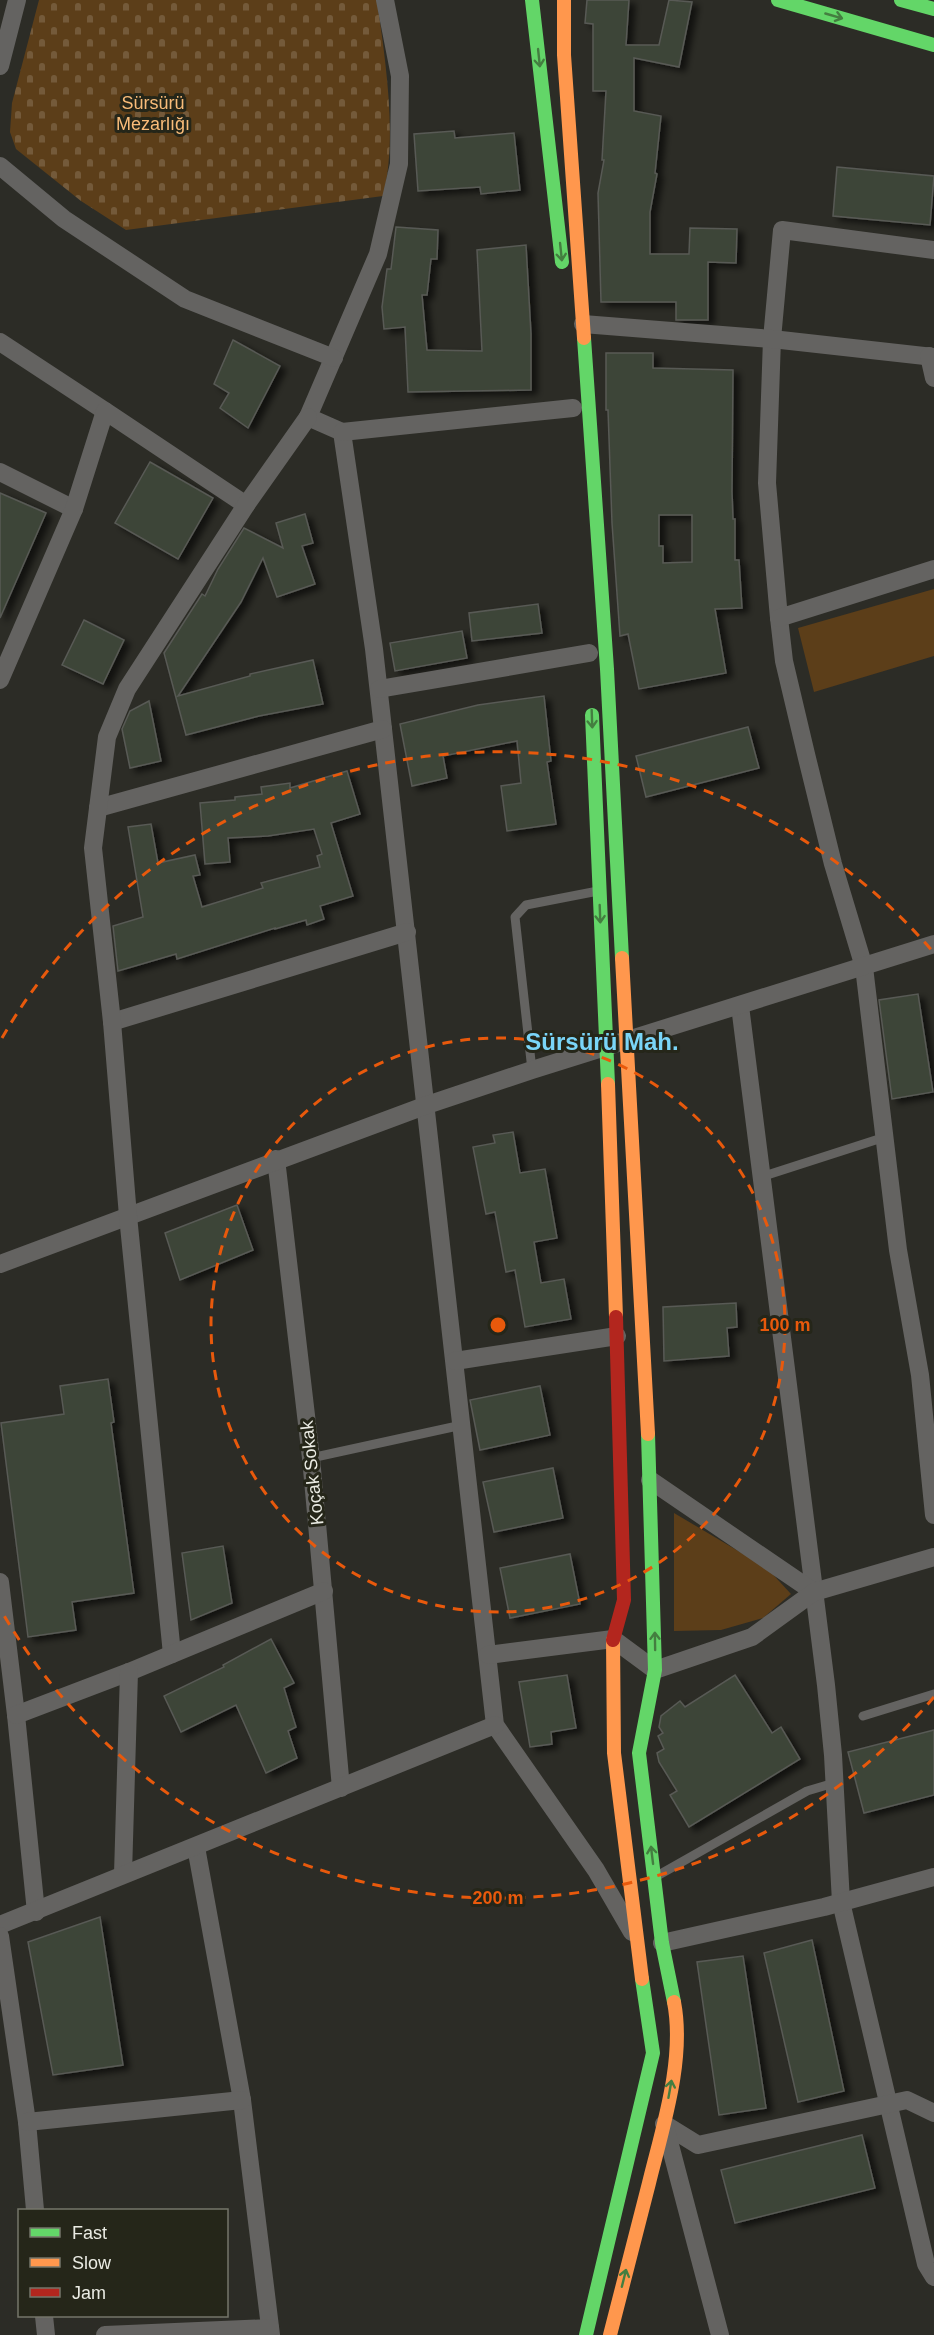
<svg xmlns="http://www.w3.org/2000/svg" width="934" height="2335" viewBox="0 0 934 2335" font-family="Helvetica,sans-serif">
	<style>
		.green { fill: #5c3e19 }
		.cemetery { fill: url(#cemetery-stones) }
		.building { fill: #3e4438; stroke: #585a55; stroke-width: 1.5; fill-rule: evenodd; filter: url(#shadow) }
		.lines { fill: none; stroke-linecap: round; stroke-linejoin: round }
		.lane { stroke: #646361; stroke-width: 9 }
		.street { stroke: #646361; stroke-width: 18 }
		.fast { stroke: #63d668; stroke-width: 14 }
		.slow { stroke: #ff974d; stroke-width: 14 }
		.jam { stroke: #b3261e; stroke-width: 14 }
		.oneway { stroke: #447e40 }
		.ring { fill: none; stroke: #e8590c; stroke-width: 3; stroke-dasharray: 10 8 }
		.labels { text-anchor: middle; stroke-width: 6; stroke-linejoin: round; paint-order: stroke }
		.park-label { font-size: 18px; fill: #f9bc79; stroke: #252619 }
		.street-label { font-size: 18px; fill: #eaebe3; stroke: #252619 }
		.district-label { font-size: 24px; font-weight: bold; fill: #7ad5f8; stroke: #252619 }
		.centre { fill: #e8590c; stroke: #252619; stroke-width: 3 }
		.ring-label { font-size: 18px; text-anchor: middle; font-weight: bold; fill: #e8590c; stroke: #252619; stroke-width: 6; stroke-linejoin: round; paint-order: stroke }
	</style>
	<defs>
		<pattern id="cemetery-stones" width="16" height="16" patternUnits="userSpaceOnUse" patternTransform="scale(1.5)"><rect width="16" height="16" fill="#5c3e19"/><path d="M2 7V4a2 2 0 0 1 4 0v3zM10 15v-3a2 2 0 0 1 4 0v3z" fill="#745a3a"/></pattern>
		<filter id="shadow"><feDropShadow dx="6" dy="4" stdDeviation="3" flood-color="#0009"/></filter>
	</defs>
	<rect width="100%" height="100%" fill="#2c2c26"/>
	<g class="green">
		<polygon points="934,589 934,656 814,692 798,628"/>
		<polygon points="674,1513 767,1568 791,1594 763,1618 721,1630 674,1631"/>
	</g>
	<path class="cemetery" d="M39,0H377C385,59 398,138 383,196L126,230L81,201L16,149L10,132L12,103Z"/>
	<g class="building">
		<polygon points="587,0 629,0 626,45 659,45 669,0 692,2 679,67 634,58 634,111 661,116 655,173 657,174 650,212 650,254 689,254 690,228 737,229 736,263 708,262 708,320 676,320 676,302 601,302 598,193 604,160 602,160 606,91 593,91 593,24 585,23"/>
		<polygon points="454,131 455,138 514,133 520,190 481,194 480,187 418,191 414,134"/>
		<polygon points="837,167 934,176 930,225 833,216"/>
		<polygon points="396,227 438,230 437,259 431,259 427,295 422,295 427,350 482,351 477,250 526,245 531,334 531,390 408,392 405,327 384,329 382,307 387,269 391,269"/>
		<polygon points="233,340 280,366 248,428 220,408 229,393 214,384"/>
		<path d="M606,353H653V368L733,370L732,492L733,519H735V560H739L742,608L715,609L726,673L639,689L628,634L620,636L612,523L608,410H606ZM659,515H692V562L663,563V546H659Z"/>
		<polygon points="150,462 213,498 178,559 115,523"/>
		<polygon points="0,493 46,513 0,618"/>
		<polygon points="305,514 313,543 302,546 315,584 277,597 263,558 241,602 178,696 250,676 250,674 313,660 323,704 259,716 186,735 164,653 202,594 205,596 218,569 244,528 283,548 276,523"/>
		<polygon points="538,604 542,633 472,641 469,613"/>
		<polygon points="84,620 124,640 103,684 62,665"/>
		<polygon points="462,631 467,658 395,671 390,643"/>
		<polygon points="544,696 551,761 547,762 556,824 507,831 501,786 521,783 517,741 443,756 447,778 412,786 400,724 478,705"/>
		<polygon points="149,701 161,761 130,768 122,729 130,711"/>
		<polygon points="748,727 759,768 646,797 636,756"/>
		<polygon points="347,771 360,814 331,823 353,896 320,906 324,919 307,925 306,920 275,929 275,928 177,959 176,954 118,971 113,926 143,917 128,827 151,824 158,863 195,855 200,875 193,876 202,907 263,888 261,883 320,867 317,856 322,854 314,829 268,836 228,838 230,862 205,864 200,803 235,800 235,797 262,794 261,787 290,783 290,788"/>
		<polygon points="918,994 933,1092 892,1099 879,1000"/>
		<polygon points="513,1132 520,1173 545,1169 557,1238 534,1242 541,1283 564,1279 571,1319 525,1327 515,1270 506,1272 495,1212 486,1214 473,1147 495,1143 493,1135"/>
		<polygon points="237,1205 253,1250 180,1280 165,1233"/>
		<polygon points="736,1303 737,1327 727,1328 729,1356 664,1361 663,1307"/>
		<polygon points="108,1379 114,1422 111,1423 134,1593 72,1602 76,1630 28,1637 1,1423 64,1414 60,1386"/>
		<polygon points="540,1386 550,1435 480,1450 470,1400"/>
		<polygon points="553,1468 563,1518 494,1532 483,1482"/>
		<polygon points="223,1546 232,1603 191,1620 182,1553"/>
		<polygon points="570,1554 580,1604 510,1618 500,1568"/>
		<polygon points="271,1639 294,1683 284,1688 296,1727 288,1731 297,1758 266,1773 236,1705 181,1732 164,1696 224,1667 223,1665"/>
		<polygon points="567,1675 576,1728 551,1732 552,1744 530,1747 519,1682"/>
		<polygon points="735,1675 772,1733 781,1727 800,1759 689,1827 670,1795 677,1791 659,1762 657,1753 664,1749 658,1736 663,1733 659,1727 661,1716 680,1701 685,1707"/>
		<polygon points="934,1730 934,1795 864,1813 848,1752"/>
		<polygon points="100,1917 123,2065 53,2075 28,1942"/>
		<polygon points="812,1940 844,2091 798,2102 764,1953"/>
		<polygon points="743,1956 766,2108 719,2115 697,1962"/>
		<polygon points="862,2135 875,2188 735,2223 721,2170"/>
	</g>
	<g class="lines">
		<g class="lane">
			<polyline points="532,1070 515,917 526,905 598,891"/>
			<polyline points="761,1177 885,1137"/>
			<polyline points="311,1458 462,1425"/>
			<polyline points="863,1716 934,1694"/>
			<polyline points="657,1876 807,1791 834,1783"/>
		</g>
		<g class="street">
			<polyline points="385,0 400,76 399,164 378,254 308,417 342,432 374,649 495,1725 596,1870 632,1932"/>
			<polyline points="0,66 17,0"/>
			<polyline points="0,166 64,219 185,299 334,358"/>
			<polyline points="934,250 782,230 772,339 767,483 779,618 784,661 806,754 833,864 864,967 898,1250 920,1375 934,1515"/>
			<polyline points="583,324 772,339 934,357"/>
			<polyline points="0,342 105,411"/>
			<polyline points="929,356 934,378"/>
			<polyline points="342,432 573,408"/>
			<polyline points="0,472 74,509"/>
			<polyline points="779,618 934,569"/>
			<polyline points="0,680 74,509 105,411 246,505"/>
			<polyline points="379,689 589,653"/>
			<polyline points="98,808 383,729"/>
			<polyline points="740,1006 826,1685 833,1755 841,1902 926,2264 934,2277"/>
			<polyline points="112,1022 407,932"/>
			<polyline points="276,1159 311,1458 341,1788"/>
			<polyline points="0,1264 427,1105 532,1070 934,944"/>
			<polyline points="455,1361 617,1336"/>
			<polyline points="650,1480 814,1592"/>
			<polyline points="0,1582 16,1715 36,1912"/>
			<polyline points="172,1654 128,1216 112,1022 93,848 107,737 127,689 246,505 308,417"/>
			<polyline points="488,1655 613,1639 655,1670 752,1637 814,1592 934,1557"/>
			<polyline points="16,1715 129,1672 324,1591"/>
			<polyline points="196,1847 242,2100 271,2335"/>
			<polyline points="123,1874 129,1672"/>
			<polyline points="0,1925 495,1725"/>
			<polyline points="0,1936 27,2122 35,2210"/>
			<polyline points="662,1943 824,1907 934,1877"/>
			<polyline points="27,2122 242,2100"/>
			<polyline points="664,2124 698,2145 907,2100 934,2113"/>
			<polyline points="665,2126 720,2335"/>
			<polyline points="44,2316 46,2335"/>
			<polyline points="105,2335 270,2328"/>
		</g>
		<g class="fast">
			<polyline points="532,0 562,262"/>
			<polyline points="778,0 934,45"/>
			<polyline points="901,0 934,9"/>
			<polyline points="584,338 607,669 622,958"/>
			<polyline points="592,715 608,1084"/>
			<polyline points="648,1434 655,1670 639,1753 662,1943 674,2002"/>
			<polyline points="586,2335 653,2053 642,1979"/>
		</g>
		<g class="slow">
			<polyline points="564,0 564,55 584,338"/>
			<polyline points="622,958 648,1434"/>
			<polyline points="608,1084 616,1317"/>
			<polyline points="613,1640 614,1753 642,1979"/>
			<path d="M610,2335C623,2284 636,2234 649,2183C663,2126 685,2059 674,2002"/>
		</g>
		<polyline class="jam" points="613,1640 624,1600 616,1317"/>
	</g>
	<defs><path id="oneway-shaft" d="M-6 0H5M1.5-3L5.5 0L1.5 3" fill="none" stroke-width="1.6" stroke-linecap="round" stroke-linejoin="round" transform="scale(1.5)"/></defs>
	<g class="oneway">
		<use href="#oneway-shaft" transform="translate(834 16) rotate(16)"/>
		<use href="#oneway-shaft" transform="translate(539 58) rotate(84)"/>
		<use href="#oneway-shaft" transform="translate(561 252) rotate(84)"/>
		<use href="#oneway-shaft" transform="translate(592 719) rotate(88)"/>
		<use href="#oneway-shaft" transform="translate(600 914) rotate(88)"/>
		<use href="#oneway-shaft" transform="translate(655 1641) rotate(-91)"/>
		<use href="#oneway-shaft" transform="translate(652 1855) rotate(-97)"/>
		<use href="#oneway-shaft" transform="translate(670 2089) rotate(-80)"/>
		<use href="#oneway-shaft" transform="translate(624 2278) rotate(-76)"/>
	</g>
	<g class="ring">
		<circle cx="498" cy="1325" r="287"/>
		<path d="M934 1697A573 573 0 0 1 2 1612M2 1038A573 573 0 0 1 934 953"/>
	</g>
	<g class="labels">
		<g class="park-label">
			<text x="153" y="109">Sürsürü<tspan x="153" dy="21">Mezarlığı</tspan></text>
		</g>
		<g class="street-label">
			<text transform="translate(312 1473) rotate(-96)" y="6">Koçak Sokak</text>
		</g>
		<g class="district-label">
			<text x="602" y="1050">Sürsürü Mah.</text>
		</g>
	</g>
	<circle cx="498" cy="1325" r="9" class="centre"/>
	<g class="ring-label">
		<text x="785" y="1331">100 m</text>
		<text x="498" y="1904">200 m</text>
	</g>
	<rect x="18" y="2209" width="210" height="108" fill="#252619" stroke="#74756a" stroke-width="1.5"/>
	<rect x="30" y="2228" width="30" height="9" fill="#63d668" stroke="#74756a" stroke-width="1.5"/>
	<text x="72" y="2239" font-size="18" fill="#eaebe3">Fast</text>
	<rect x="30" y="2258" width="30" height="9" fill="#ff974d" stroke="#74756a" stroke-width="1.5"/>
	<text x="72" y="2269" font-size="18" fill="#eaebe3">Slow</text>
	<rect x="30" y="2288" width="30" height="9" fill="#b3261e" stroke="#74756a" stroke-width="1.5"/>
	<text x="72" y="2299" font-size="18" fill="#eaebe3">Jam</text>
</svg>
